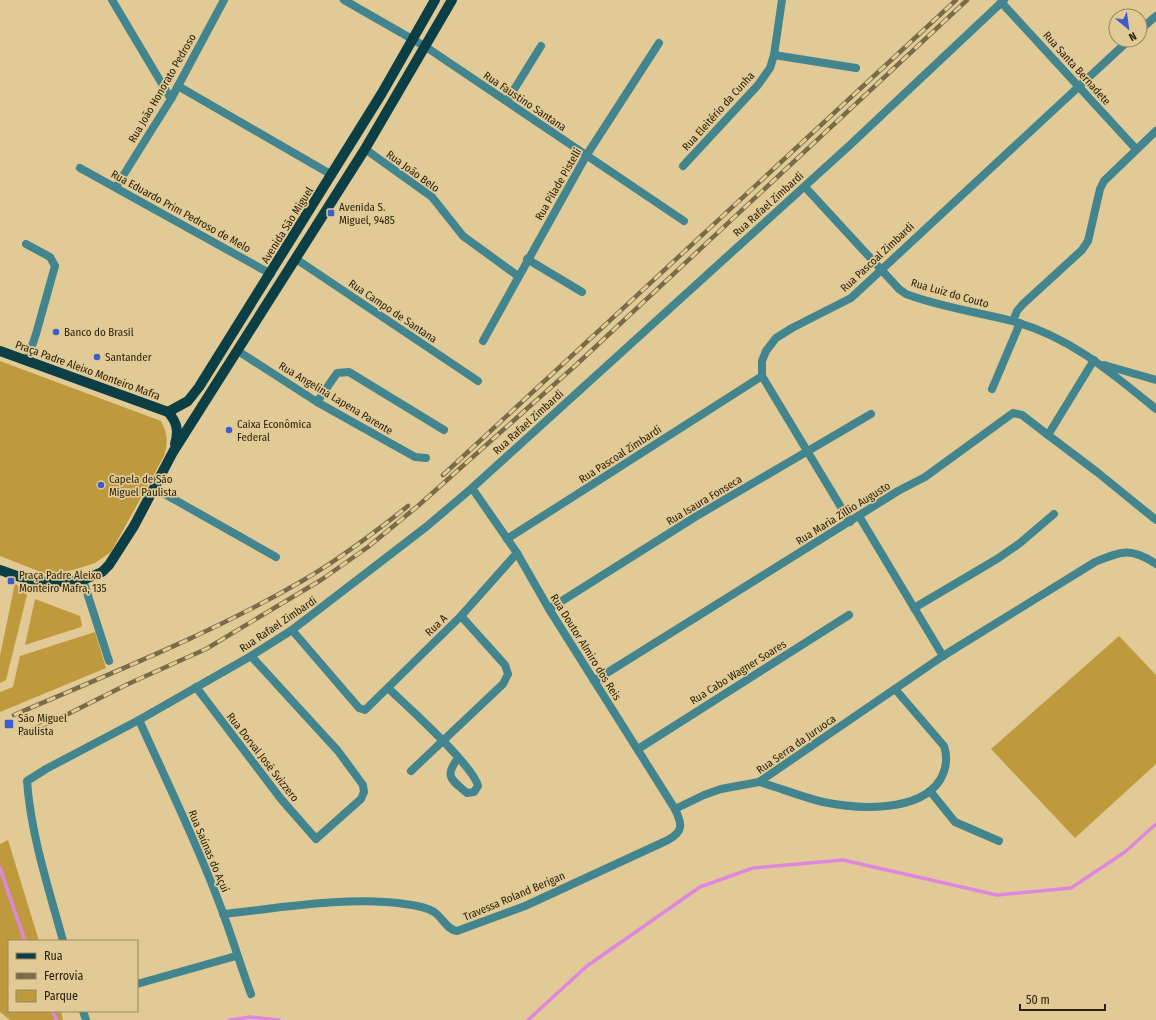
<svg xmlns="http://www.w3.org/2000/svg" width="1156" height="1020" viewBox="0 0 1156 1020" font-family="'Fira Sans Condensed',sans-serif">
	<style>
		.green { fill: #be9a3d }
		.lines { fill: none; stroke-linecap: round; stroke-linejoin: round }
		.stream { stroke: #df87de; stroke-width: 3.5 }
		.street { stroke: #42858e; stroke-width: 8 }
		.primary { stroke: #0b3f45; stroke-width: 10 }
		.rail-casing { stroke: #7a6b48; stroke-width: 4.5 }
		.rail { stroke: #e1ca95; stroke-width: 3; stroke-dasharray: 9; stroke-linecap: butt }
		.poi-dot { fill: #3b5dcf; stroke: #e1ca95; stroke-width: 1.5 }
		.labels { text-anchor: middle; stroke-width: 3.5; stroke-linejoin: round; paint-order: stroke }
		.street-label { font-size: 11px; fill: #2b220d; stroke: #e1ca95 }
		.poi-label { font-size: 11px; fill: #2b220d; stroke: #e1ca95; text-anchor: start }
	</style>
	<rect width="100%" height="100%" fill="#e1ca95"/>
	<g class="green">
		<path d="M0,361L161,421C168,434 168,443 164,456L111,552L95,563L73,570L46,574L0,556Z"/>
		<polygon points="15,583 27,595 6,680 0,683 0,656"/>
		<polygon points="35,599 80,616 82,625 81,627 25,645"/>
		<polygon points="95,632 106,668 0,712 0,692 13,687 20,656"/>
		<polygon points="1119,636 1156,675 1156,764 1075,838 991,749"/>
		<polygon points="8,840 39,941 9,941 9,1011 61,1011 63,1020 10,1020 0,1012 0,844"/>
	</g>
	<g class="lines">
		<g class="stream">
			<polyline points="0,868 25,941"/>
			<polyline points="52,1011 57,1020"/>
			<polyline points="230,1020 250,1017 279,1020"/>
			<polyline points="528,1020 587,966 700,887 753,868 843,860 997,895 1071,888 1125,852 1156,824"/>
		</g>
		<g class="street">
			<polyline points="112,0 171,99"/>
			<polyline points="344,0 426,47 684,221"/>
			<polyline points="1001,2 1136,149"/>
			<polyline points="1140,30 1156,16"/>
			<polyline points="774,55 856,68"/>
			<polyline points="178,86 332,175"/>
			<polyline points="507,101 541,46"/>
			<polyline points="365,149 432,197 463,236 518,276"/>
			<polyline points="683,166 758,85 770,68 774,55 782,0"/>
			<polyline points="80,168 271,274"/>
			<polyline points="116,187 171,99 224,0"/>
			<path d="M805,187L899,289L906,294C940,307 977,312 1012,321C1069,336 1112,373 1156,409"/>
			<polyline points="26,244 50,257 55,266 36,334 27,361"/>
			<polyline points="296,259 478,381"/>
			<polyline points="527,259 582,292"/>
			<polyline points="1013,321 1017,311 1023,304 1082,250 1088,241 1100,189 1104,181 1156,131"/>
			<polyline points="483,341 586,156 659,43"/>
			<polyline points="238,351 317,402 415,457 426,458"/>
			<polyline points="1104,365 1156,380"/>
			<polyline points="762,376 850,522"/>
			<polyline points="992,389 1020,323"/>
			<polyline points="317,402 337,373 349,372 444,430"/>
			<polyline points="1048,435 1094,360"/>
			<polyline points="154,488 276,557"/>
			<polyline points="859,516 943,656"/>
			<polyline points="507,539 762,376 762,361 766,351 776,338 792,328 851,298 1129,40"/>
			<polyline points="83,580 109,661"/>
			<polyline points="914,608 997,559 1020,543 1054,514"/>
			<polyline points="549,609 695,517 871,414"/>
			<polyline points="292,630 359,708 365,710 461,616 517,553"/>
			<polyline points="594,681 898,491 925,477 1013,413 1022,415 1048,435 1097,472 1156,520"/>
			<polyline points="196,687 281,799 316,839 361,799 364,792 363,785 338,751 251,656"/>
			<path d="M388,688C407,706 473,765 478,786L474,792L467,793C451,779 444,777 458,758"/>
			<path d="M139,720C168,784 199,848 223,913C233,940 241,967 251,994"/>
			<polyline points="638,749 849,615"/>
			<polyline points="411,771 503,684 508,674 505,665 461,616"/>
			<path d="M759,782C780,788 802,797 823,802C857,809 919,813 940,780C947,768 948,758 944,746L895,689"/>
			<polyline points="930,791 955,822 999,841"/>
			<path d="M675,809L704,795L721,789L759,782L943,656L1095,562C1122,551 1131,547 1156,564"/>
			<path d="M223,914C280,908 349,896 405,904C414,905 426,907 434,912C443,918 447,930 457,931L525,906L668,840C684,831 682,824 675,809L549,609L517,553L472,488"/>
			<path d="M63,941C49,889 31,836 27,781L46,769L139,720L251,656L292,630L426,527L472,488L850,145L1004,0"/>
			<polyline points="137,984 236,956"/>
			<polyline points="83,1011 86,1020"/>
		</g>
		<g class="primary">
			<path d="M0,351L168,412C177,422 179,431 175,444"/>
			<polyline points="168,412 188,401 199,387 382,93 435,0"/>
			<polyline points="0,570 17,576 49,583 83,580 102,572 109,565 134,526 173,452 365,149 452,0"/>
		</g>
		<defs>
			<g id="rail">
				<polyline points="443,475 956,0"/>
				<path d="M14,715C111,673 211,634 302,581C340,559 374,533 408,506"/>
				<polyline points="22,734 68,714 128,684 206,649 321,580 368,547 419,505 576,365 967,0"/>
			</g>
		</defs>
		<use href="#rail" class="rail-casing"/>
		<use href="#rail" class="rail"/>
	</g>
	<g class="poi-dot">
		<rect x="327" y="209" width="8" height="8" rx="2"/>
		<circle cx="56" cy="332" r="4"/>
		<circle cx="97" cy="357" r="4"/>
		<circle cx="229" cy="430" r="4"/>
		<circle cx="101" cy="485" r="4"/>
		<rect x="7" y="577" width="8" height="8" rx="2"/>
		<rect x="4" y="719" width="10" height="10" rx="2"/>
	</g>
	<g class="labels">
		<g class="street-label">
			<text transform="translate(1077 68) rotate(48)" y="4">Rua Santa Bernadete</text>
			<text transform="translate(162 88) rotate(-60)" y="4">Rua João Honorato Pedroso</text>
			<text transform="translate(525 101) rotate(34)" y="4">Rua Faustino Santana</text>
			<text transform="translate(718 111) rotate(-48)" y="4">Rua Eleitério da Cunha</text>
			<text transform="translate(413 171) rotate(36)" y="4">Rua João Belo</text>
			<text transform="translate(558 184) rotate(-60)" y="4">Rua Pilade Pistelli</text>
			<text transform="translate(768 204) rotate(-42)" y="4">Rua Rafael Zimbardi</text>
			<text transform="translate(181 211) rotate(29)" y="4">Rua Eduardo Prim Pedroso de Melo</text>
			<text transform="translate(287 225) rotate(-58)" y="4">Avenida São Miguel</text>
			<text transform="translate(877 257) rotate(-43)" y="4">Rua Pascoal Zimbardi</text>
			<text transform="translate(950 293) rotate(16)" y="4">Rua Luiz do Couto</text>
			<text transform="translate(393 311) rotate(34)" y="4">Rua Campo de Santana</text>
			<text transform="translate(88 370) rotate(20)" y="4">Praça Padre Aleixo Monteiro Mafra</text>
			<text transform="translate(336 398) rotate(31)" y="4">Rua Angelina Lapena Parente</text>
			<text transform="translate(528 422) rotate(-42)" y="4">Rua Rafael Zimbardi</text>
			<text transform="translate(620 454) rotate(-33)" y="4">Rua Pascoal Zimbardi</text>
			<text transform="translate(704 500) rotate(-31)" y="4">Rua Isaura Fonseca</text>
			<text transform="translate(843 513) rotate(-32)" y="4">Rua Maria Zillio Augusto</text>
			<text transform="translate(278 624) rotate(-34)" y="4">Rua Rafael Zimbardi</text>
			<text transform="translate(436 625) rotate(-44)" y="4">Rua A</text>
			<text transform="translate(586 647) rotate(58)" y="4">Rua Doutor Almiro dos Reis</text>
			<text transform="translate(738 672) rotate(-32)" y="4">Rua Cabo Wagner Soares</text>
			<text transform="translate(796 744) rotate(-35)" y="4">Rua Serra da Juruoca</text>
			<text transform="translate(263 757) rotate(52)" y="4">Rua Dorval José Svizzero</text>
			<text transform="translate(209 851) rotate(67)" y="4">Rua Saúnas do Açuí</text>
			<text transform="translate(514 896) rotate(-23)" y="4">Travessa Roland Berigan</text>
		</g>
		<g class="poi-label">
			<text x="339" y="211">Avenida S.<tspan x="339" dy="13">Miguel, 9485</tspan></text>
			<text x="64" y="336">Banco do Brasil</text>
			<text x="105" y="361">Santander</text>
			<text x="237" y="428">Caixa Econômica<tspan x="237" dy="13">Federal</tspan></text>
			<text x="109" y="483">Capela de São<tspan x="109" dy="13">Miguel Paulista</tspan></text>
			<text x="19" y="579">Praça Padre Aleixo<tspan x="19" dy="13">Monteiro Mafra, 135</tspan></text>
			<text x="18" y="722">São Miguel<tspan x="18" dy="13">Paulista</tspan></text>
		</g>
	</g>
	<rect x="8" y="940" width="130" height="72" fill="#e1ca95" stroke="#98875f"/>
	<rect x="16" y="953" width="20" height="6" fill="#0b3f45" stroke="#98875f"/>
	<text x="44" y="960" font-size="12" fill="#2b220d">Rua</text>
	<rect x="16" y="973" width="20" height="6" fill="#7a6b48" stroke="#98875f"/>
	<text x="44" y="980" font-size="12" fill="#2b220d">Ferrovia</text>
	<rect x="16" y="990" width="20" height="12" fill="#be9a3d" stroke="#98875f"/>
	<text x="44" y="1000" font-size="12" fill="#2b220d">Parque</text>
	<g transform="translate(1128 28) rotate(151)"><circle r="19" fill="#e1ca95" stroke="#98875f"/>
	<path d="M0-3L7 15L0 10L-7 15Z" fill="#3b5dcf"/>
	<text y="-6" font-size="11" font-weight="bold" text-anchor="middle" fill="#2b220d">N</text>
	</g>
	<path d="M1020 1004v6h85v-6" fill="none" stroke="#2b220d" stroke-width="2"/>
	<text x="1026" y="1004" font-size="12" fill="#2b220d" stroke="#e1ca95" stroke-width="3" paint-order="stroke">50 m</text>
</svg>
